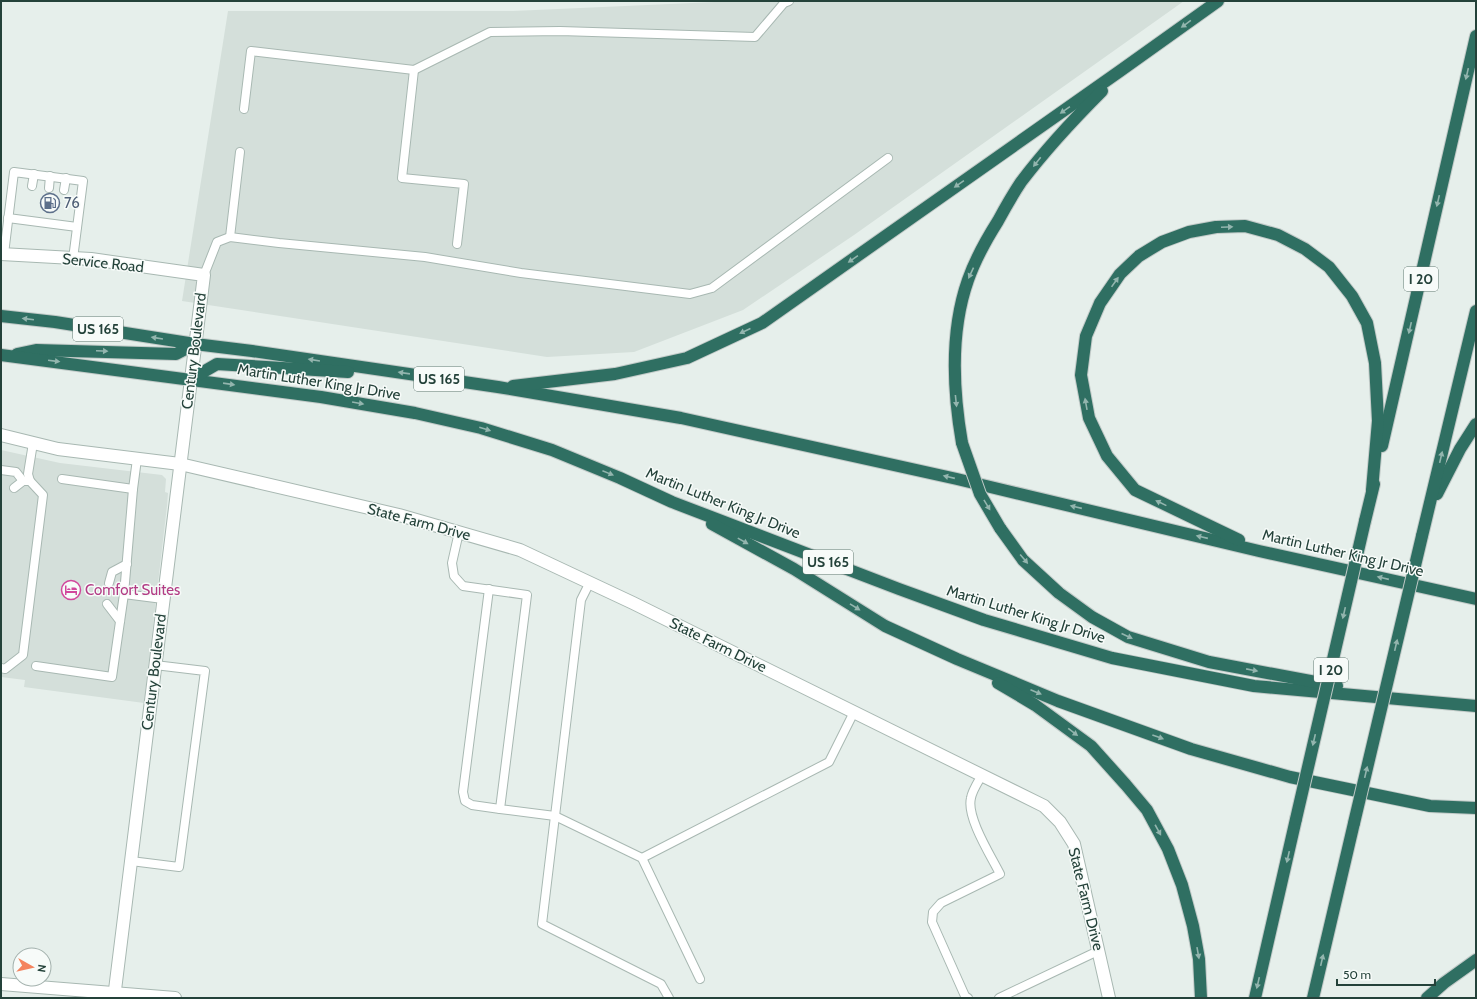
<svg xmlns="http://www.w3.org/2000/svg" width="1477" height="999" viewBox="0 0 1477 999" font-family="Cabin,sans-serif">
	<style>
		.built { fill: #d4dfda }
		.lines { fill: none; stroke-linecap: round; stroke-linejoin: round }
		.lane-casing { stroke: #a8b8b2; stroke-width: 10 }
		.street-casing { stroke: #a8b8b2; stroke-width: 14 }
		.highway-casing { stroke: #c2cac8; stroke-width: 14 }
		.lane { stroke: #fff; stroke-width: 8 }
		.street { stroke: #fff; stroke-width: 12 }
		.highway { stroke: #2f6f62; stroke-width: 12 }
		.highway-bridge-casing { stroke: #c2cac8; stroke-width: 14; stroke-linecap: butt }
		.highway-bridge { stroke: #2f6f62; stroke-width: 12 }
		.oneway { fill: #93b5ae }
		.labels { text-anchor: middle; stroke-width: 3; stroke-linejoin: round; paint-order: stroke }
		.shield { fill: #f7fbf9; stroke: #637a73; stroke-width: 1 }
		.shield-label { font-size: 14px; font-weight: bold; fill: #24423a }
		.service-label { font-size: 15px; fill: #4e5e75; stroke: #f7fbf9; text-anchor: start }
		.street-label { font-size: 15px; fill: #24423a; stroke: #f7fbf9 }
		.hotel-label { font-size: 15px; fill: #b23c85; stroke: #f7fbf9; text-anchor: start }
	</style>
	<rect width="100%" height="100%" fill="#e6efeb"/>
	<g class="built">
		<polygon points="737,1 1184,1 854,235 743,310 634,352 547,357 182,301 228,11 513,11"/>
		<polygon points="1,450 60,463 162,475 166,479 165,492 168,493 167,506 144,703 24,687 25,680 1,677"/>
	</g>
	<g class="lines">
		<defs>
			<g id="lane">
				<polyline points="414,70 402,178 464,184 457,244"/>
				<polyline points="244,109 251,51 414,70 490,32 560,31 755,37 784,3 789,1"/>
				<polyline points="32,186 34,174"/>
				<polyline points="49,188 50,176"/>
				<polyline points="64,190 66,178"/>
				<polyline points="8,218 77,227"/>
				<polyline points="230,237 240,152"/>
				<polyline points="4,254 14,172 83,181 73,259"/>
				<polyline points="204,275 217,242 230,237 279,243 425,257 521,273 690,294 712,288 888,158"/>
				<polyline points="1,470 16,472 23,481"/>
				<polyline points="62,479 133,489 137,459"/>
				<polyline points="30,481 28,474 33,443"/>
				<polyline points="459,532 452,563 454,576 463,586 527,595 500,809 555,816 642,858 700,979"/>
				<polyline points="590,582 581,600 542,924 661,984 669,998"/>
				<polyline points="109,583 112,572 127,564"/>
				<polyline points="489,589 463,792 465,801 472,805 500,809"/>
				<polyline points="124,594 133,489"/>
				<polyline points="107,604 120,621"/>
				<polyline points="36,666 112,677 124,594 163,599"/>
				<polyline points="1,668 5,669 23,655 43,495 30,481 23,481 14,488"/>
				<polyline points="642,858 829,762 854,712"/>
				<polyline points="131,861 179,867 205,671 155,665"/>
				<path d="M968,998L965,996L932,922L933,912L941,903L1000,874C991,856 966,817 971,798C972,791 978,782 982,775"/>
				<polyline points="999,998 1098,951"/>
			</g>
			<g id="street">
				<polyline points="1,254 91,259 204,275 114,998"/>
				<polyline points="1,435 58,449 180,464 399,515 520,550 633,603 1044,806 1060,822 1074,844 1109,998"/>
				<polyline points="1,984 175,998"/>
			</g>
			<g id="highway">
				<polyline points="1,316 55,322 195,344 252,351 498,387 681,418 957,479 1259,551 1476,599"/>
				<polyline points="17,354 36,350 176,354 195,344"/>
				<polyline points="1,355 321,397 415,413 481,428 552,450 620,478 672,502 899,589 984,620 1112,658 1254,686 1476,706"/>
				<polyline points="191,379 217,364 348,372"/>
				<polyline points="513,386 615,374 687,358 762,323 1120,71 1218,1"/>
				<path d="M962,443C953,391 950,331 968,280C975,260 986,240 998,221C1005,208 1013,194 1021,182C1046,149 1073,120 1102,91"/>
				<polyline points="1382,446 1476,36"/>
				<polyline points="1437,494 1460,449 1476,424"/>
				<polyline points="1365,521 1374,484"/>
				<polyline points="712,524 794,569 885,626 957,659 1058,701 1191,749 1290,777 1430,806 1476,808"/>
				<polyline points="1000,528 1023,560 1059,593 1092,617 1128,637 1209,662 1337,686"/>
				<polyline points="1422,536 1476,311"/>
				<polyline points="1239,540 1135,490 1107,456 1089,418 1081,375 1086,336 1100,303 1120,274 1139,256 1162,242 1189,232 1216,227 1245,226 1278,235 1305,249 1329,267 1352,296 1367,323 1375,363 1378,421 1372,490"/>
				<polyline points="998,683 1035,705 1091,746 1126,785 1147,810 1168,849 1182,885 1193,926 1199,959 1201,998"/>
				<polyline points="1255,998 1296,819"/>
				<polyline points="1313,998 1354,823"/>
				<polyline points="1427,998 1444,983 1476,960"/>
			</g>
		</defs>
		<use href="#lane" class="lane-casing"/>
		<use href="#street" class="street-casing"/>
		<use href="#highway" class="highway-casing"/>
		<use href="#lane" class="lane"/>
		<use href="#street" class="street"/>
		<use href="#highway" class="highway"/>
		<defs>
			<g id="highway-bridge">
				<polyline points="962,443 980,494 1000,528"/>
				<polyline points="1296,819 1365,521"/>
				<polyline points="1354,823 1422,536"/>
			</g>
		</defs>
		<use href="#highway-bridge" class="highway-bridge-casing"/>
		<use href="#highway-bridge" class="highway-bridge"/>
	</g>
	<defs><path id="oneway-solid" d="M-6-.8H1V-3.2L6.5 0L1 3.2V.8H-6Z"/></defs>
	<g class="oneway">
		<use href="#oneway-solid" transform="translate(1186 24) rotate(144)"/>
		<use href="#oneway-solid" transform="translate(1467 74) rotate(103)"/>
		<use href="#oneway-solid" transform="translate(1065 110) rotate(145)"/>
		<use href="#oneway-solid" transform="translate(1037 162) rotate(128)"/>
		<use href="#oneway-solid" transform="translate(959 184) rotate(145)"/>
		<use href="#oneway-solid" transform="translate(1438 201) rotate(103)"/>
		<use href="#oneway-solid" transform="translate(1227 227) rotate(-2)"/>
		<use href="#oneway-solid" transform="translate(853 259) rotate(145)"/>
		<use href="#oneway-solid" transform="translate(971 273) rotate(115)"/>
		<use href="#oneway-solid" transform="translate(1115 282) rotate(-55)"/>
		<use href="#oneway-solid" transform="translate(28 319) rotate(-173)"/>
		<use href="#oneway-solid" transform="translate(1410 328) rotate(103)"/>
		<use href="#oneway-solid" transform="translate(745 331) rotate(155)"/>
		<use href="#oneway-solid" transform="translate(157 338) rotate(-171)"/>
		<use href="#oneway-solid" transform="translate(102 351) rotate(2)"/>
		<use href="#oneway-solid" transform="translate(314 360) rotate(-171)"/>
		<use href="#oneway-solid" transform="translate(54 361) rotate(7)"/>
		<use href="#oneway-solid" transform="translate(404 373) rotate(-172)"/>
		<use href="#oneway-solid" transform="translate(229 384) rotate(8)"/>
		<use href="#oneway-solid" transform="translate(956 401) rotate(84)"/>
		<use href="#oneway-solid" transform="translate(358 403) rotate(10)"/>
		<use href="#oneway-solid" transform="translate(1086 404) rotate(-100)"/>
		<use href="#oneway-solid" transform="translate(485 429) rotate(17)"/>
		<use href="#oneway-solid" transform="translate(1441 457) rotate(-77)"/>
		<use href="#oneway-solid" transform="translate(608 473) rotate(22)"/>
		<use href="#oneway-solid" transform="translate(949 477) rotate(-167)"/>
		<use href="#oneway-solid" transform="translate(1161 503) rotate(-154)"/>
		<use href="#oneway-solid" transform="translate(987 505) rotate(59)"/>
		<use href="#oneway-solid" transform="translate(1076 507) rotate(-167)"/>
		<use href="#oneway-solid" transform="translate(1202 537) rotate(-167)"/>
		<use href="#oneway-solid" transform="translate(743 541) rotate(29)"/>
		<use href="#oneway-solid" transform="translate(1024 559) rotate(50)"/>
		<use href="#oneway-solid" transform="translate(1383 578) rotate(-167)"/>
		<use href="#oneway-solid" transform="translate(855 607) rotate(32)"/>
		<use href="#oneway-solid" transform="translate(1344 613) rotate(103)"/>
		<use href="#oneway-solid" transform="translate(1127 636) rotate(24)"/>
		<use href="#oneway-solid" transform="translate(1396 645) rotate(-77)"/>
		<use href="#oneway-solid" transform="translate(1252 670) rotate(11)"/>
		<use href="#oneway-solid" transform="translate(1036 692) rotate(23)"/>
		<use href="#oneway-solid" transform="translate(1073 732) rotate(37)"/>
		<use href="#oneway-solid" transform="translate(1158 737) rotate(20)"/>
		<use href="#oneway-solid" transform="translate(1314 740) rotate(103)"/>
		<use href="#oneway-solid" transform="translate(1366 772) rotate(-77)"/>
		<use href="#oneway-solid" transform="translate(1158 830) rotate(61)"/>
		<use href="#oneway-solid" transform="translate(1288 857) rotate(103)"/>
		<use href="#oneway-solid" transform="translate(1198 953) rotate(80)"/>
		<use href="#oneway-solid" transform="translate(1322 960) rotate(-77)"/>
		<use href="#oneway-solid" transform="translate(1258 983) rotate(103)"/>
	</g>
	<defs>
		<symbol id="fuel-ring" viewBox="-11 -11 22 22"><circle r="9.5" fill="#f7fbf9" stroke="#5c6f8a" stroke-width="1.5"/><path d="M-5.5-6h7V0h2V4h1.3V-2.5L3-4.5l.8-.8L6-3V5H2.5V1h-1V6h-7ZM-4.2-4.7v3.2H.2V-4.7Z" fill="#5c6f8a"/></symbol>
		<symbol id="hotel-ring" viewBox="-11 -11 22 22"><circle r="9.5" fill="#f7fbf9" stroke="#d1479c" stroke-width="1.5"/><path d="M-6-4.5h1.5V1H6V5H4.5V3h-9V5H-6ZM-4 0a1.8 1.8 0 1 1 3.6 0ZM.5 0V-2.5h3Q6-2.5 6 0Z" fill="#d1479c"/></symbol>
	</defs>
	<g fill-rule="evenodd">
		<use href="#fuel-ring" x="39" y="192" width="22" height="22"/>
		<use href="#hotel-ring" x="60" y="579" width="22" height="22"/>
	</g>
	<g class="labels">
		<g class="shield">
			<rect x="1404" y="267" width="34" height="24" rx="3"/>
			<rect x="73" y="317" width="50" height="24" rx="3"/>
			<rect x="414" y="367" width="50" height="24" rx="3"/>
			<rect x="803" y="550" width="50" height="24" rx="3"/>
			<rect x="1314" y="658" width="34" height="24" rx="3"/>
		</g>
		<g class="shield-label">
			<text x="1421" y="284">I 20</text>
			<text x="98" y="334">US 165</text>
			<text x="439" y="384">US 165</text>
			<text x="828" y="567">US 165</text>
			<text x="1331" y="675">I 20</text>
		</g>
		<g class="service-label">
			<text x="64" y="208">76</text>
		</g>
		<g class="street-label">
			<text transform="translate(103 263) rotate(6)" y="5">Service Road</text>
			<text transform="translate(194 351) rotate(-83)" y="5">Century Boulevard</text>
			<text transform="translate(319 382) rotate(9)" y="5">Martin Luther King Jr Drive</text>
			<text transform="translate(723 503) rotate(22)" y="5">Martin Luther King Jr Drive</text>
			<text transform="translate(419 522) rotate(15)" y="5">State Farm Drive</text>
			<text transform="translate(1343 553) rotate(13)" y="5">Martin Luther King Jr Drive</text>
			<text transform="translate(1026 614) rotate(17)" y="5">Martin Luther King Jr Drive</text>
			<text transform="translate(718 645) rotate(26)" y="5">State Farm Drive</text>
			<text transform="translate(154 672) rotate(-83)" y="5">Century Boulevard</text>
			<text transform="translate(1086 899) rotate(76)" y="5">State Farm Drive</text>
		</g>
		<g class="hotel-label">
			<text x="85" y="595">Comfort Suites</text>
		</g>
	</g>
	<rect width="1477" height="999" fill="none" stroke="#24423a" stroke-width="4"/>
	<g transform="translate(32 967) rotate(98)"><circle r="19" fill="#f7fbf9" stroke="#a3b1ad"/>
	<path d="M0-3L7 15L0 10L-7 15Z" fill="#f4845f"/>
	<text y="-6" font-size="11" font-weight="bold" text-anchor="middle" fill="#24423a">N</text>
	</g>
	<path d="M1337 979v6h98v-6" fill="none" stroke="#24423a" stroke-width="2"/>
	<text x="1343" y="979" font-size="12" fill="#24423a" stroke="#f7fbf9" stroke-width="3" paint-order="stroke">50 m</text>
</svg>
